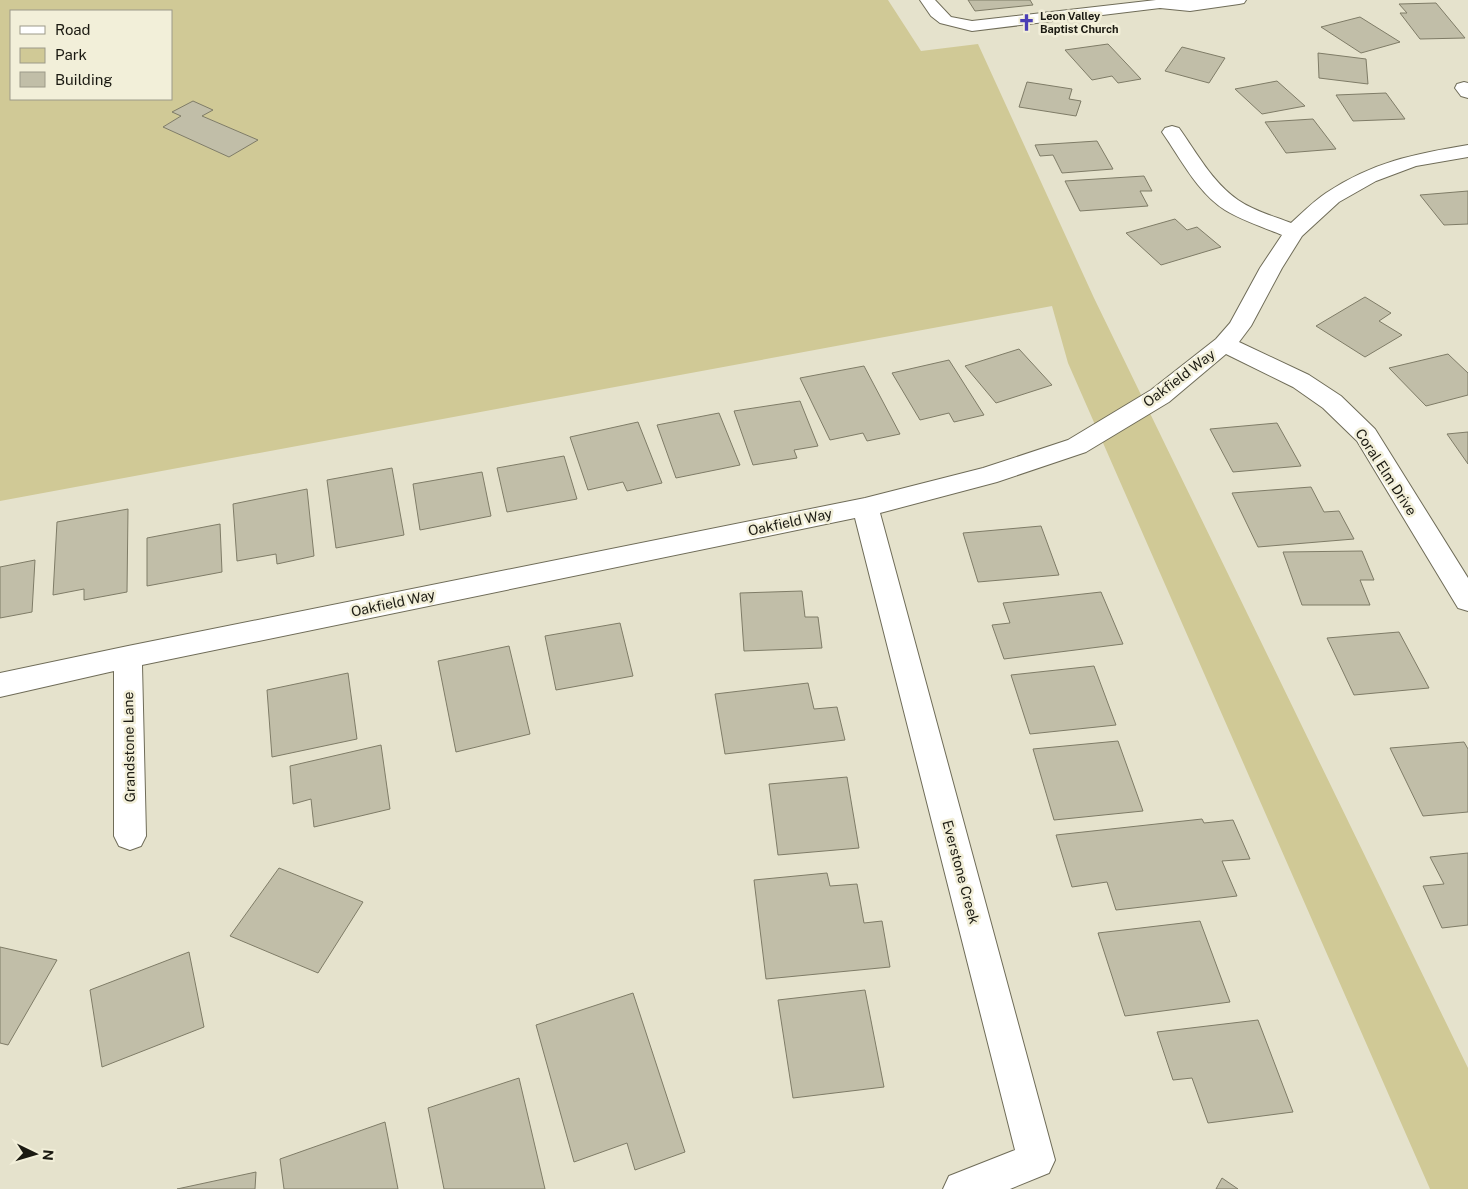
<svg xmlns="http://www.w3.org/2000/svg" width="1468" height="1189" viewBox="0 0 1468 1189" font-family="'Public Sans',sans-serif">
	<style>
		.green { fill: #d0c996; fill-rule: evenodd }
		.building { fill: #c1bea8; stroke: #7f7c67 }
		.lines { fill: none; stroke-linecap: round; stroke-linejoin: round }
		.service-casing { stroke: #6f6c58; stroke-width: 2 }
		.minor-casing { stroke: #6f6c58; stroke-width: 2 }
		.service { fill: #fff; fill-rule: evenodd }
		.minor { fill: #fff; fill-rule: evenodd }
		.labels { text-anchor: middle; stroke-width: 5; stroke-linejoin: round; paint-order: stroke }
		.far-poi-label { font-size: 11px; font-weight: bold; fill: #1b1a12; stroke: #f2efd9; text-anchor: start }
		.street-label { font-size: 14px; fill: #1b1a12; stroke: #f2efd9 }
	</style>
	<rect width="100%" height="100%" fill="#e5e2cc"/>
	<path class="green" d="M0,0H888L921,51L978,44L1094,298L1468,1068V1189H1430L1068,363L1052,306L0,501ZM11,11H171V99H11ZM173,112L202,116L257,140L229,157L163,127L181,116Z"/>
	<g class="building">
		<polygon points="968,0 1030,0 1033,5 975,11"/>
		<polygon points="1436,3 1465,38 1420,39 1400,13 1407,13 1399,4"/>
		<polygon points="1360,17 1400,42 1361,53 1321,27"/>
		<polygon points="1108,44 1141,79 1118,83 1112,76 1092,80 1065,50"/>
		<polygon points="1182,47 1225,58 1209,83 1165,71"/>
		<polygon points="1318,53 1366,59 1368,84 1319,78"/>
		<polygon points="1277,81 1305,106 1262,114 1235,89"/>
		<polygon points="1027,82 1072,89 1069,99 1081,101 1076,116 1019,107"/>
		<polygon points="1386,93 1405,119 1353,121 1336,95"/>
		<polygon points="193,101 213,110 202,116 258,140 229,157 163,127 181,116 172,112"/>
		<polygon points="1313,119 1336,149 1286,153 1265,122"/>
		<polygon points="1097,141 1113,169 1062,173 1053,155 1040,156 1035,145"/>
		<polygon points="1144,176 1152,191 1140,191 1148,206 1080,211 1065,181"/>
		<polygon points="1468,191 1468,224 1444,225 1420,195"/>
		<polygon points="1175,219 1187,230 1197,227 1221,247 1161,265 1126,233"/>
		<polygon points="1365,297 1391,313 1379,321 1402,335 1365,357 1316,326"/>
		<polygon points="1019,349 1052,385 996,403 965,366"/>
		<polygon points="1448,354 1468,373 1468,395 1426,406 1389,368"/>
		<polygon points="949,360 984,415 954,422 949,413 920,420 892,373"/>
		<polygon points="864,366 900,434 867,441 863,433 830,440 800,378"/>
		<polygon points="800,401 818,446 794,450 797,458 753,465 734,411"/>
		<polygon points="719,413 740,465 676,478 657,425"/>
		<polygon points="638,422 662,483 627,491 623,482 588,490 570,437"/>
		<polygon points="1277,423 1301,466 1233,472 1210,429"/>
		<polygon points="1468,432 1468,464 1447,434"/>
		<polygon points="564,456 577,499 507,512 497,468"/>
		<polygon points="392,468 404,535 336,548 327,480"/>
		<polygon points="482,472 491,516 420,530 413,484"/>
		<polygon points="1311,487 1324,512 1339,511 1354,539 1258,547 1232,493"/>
		<polygon points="307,489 314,556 277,564 276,554 237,561 233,504"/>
		<polygon points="128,509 127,592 84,600 84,589 53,595 57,522"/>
		<polygon points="220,524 222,572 147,586 147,538"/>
		<polygon points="1041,526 1059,575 978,582 963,533"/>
		<polygon points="1362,551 1374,580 1360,580 1370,605 1302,605 1283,552"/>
		<polygon points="35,560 32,612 0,618 0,567"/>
		<polygon points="802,591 805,617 818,617 822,648 744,651 740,593"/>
		<polygon points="1101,592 1123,644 1004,659 992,625 1010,623 1003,603"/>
		<polygon points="620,623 633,676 556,690 545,636"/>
		<polygon points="1399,632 1429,688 1354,695 1327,638"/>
		<polygon points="509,646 530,734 456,752 438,661"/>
		<polygon points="1094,666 1116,725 1030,734 1011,675"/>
		<polygon points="348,673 357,739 272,757 267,690"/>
		<polygon points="808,683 814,709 837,707 845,740 725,754 715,694"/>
		<polygon points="1118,741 1143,811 1054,820 1033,749"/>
		<polygon points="1464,742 1468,749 1468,812 1423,816 1390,748"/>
		<polygon points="381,745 390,809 314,827 311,799 293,804 290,766"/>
		<polygon points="847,777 859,848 778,855 769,784"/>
		<polygon points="1202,819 1204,823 1233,820 1250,859 1222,861 1237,896 1116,910 1107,882 1072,887 1056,835"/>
		<polygon points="1468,853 1468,925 1442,928 1423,886 1444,884 1430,857"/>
		<polygon points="279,868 363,902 318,973 230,936"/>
		<polygon points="827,873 830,886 857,884 864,923 882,921 890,967 766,979 754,880"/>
		<polygon points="1200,921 1230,1002 1125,1016 1098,933"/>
		<polygon points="0,947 57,960 8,1045 0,1043"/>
		<polygon points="189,952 204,1027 102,1067 90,990"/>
		<polygon points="865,990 884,1087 793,1098 778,1000"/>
		<polygon points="633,993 685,1152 635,1170 627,1143 574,1162 536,1025"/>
		<polygon points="1258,1020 1293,1112 1208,1123 1192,1078 1173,1080 1157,1032"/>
		<polygon points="519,1078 545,1189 444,1189 428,1108"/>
		<polygon points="385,1122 398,1189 284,1189 280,1159"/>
		<polygon points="256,1172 255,1189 177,1189"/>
		<polygon points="1222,1178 1238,1189 1216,1189"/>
	</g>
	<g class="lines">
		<defs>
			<polygon id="service" points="920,0 935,0 951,17 972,21 1156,0 1246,0 1244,3 1239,4 1190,11 1160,8 972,31 940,23 931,16"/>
			<g id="minor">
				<polygon points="1464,82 1468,83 1468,98 1461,96 1455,88 1457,84"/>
				<path d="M1172,126L1179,128C1197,153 1212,182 1238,200C1254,211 1273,216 1291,223C1302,213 1314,201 1326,193C1373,162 1414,154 1468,145V157L1416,166L1376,181L1339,202L1302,236L1282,268L1251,326L1239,342L1309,375L1341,396L1375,429L1468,578V611L1458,608L1357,441L1323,408L1293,387L1226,354L1169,402L1086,452L997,482L880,513L1055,1160L1049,1173L1010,1189H943L949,1176L1015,1150L855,518L142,665L146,836L141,846L130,850L119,846L114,836V671L0,697V673L128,646L865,498L983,468L1068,440L1151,390L1216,339L1230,323L1260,268L1282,235C1263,227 1243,221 1225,210C1197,192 1181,159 1162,132L1165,128Z"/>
			</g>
		</defs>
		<use href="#service" class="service-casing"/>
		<use href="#minor" class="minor-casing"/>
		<use href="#service" class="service"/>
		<use href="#minor" class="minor"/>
	</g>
	<defs>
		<symbol id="church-bare" viewBox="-9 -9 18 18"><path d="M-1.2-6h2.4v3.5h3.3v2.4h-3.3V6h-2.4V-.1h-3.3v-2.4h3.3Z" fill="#4b3fb5" stroke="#f2efd9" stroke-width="2.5" paint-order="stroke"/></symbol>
	</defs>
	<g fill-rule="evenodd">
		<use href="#church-bare" x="1014" y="10" width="25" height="25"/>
	</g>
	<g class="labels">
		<g class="far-poi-label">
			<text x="1040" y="20">Leon Valley<tspan x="1040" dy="13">Baptist Church</tspan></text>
		</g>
		<g class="street-label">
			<text transform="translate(1179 378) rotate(-37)" y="5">Oakfield Way</text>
			<text transform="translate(1386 472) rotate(57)" y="5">Coral Elm Drive</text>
			<text transform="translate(790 522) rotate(-12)" y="5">Oakfield Way</text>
			<text transform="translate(393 603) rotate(-12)" y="5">Oakfield Way</text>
			<text transform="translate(129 747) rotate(-91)" y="5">Grandstone Lane</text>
			<text transform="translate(961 872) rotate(75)" y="5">Everstone Creek</text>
		</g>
	</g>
	<rect x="10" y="10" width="162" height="90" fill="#f2efd9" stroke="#9c9a89"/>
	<rect x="20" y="26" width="25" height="8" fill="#ffffff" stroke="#9c9a89"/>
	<text x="55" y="35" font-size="15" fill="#1b1a12">Road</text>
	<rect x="20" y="48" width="25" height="15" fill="#d0c996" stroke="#9c9a89"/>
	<text x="55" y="60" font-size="15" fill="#1b1a12">Park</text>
	<rect x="20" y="72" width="25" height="15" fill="#c1bea8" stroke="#9c9a89"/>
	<text x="55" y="85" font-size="15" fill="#1b1a12">Building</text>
	<g transform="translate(35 1154) rotate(95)" stroke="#f2efd9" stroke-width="4" paint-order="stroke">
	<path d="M0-4L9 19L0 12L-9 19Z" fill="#1b1a12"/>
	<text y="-8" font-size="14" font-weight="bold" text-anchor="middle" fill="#1b1a12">N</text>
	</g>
</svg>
